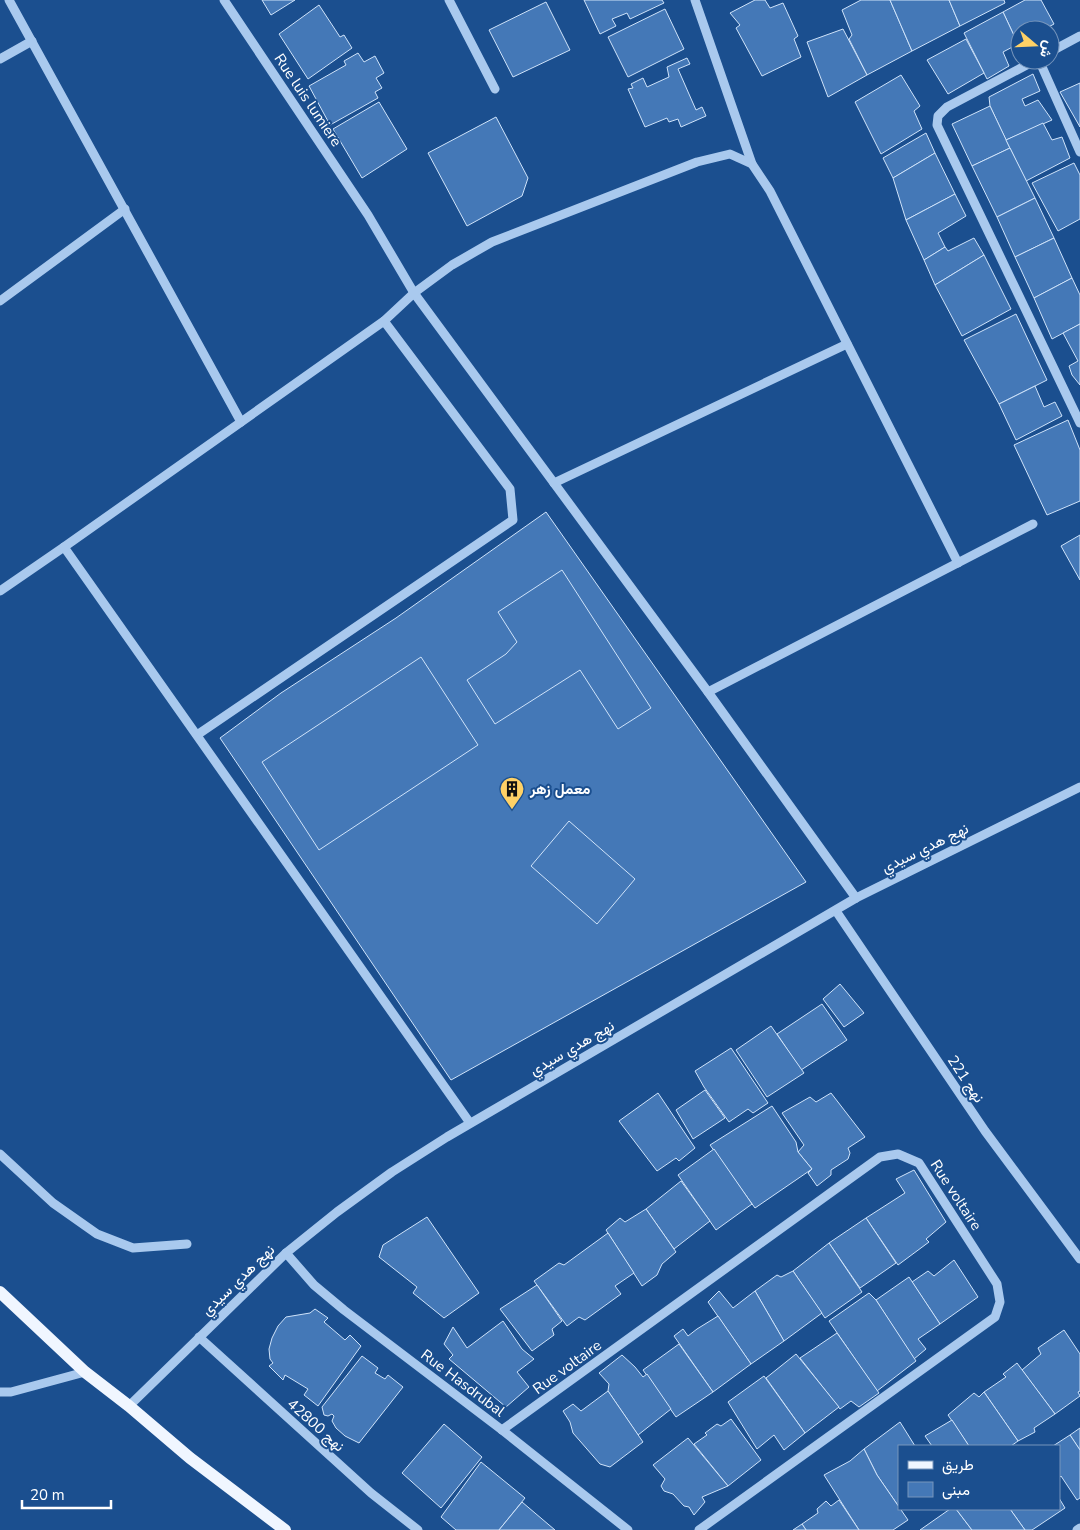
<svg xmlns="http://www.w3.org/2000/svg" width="1080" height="1530" viewBox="0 0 1080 1530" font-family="'Nunito Sans',Vazirmatn,sans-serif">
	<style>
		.building { fill: #4478b7; stroke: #cfe3fa }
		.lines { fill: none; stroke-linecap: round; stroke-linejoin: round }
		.minor { stroke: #a9c9ee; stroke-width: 9 }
		.major { stroke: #f0f6ff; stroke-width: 12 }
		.labels { text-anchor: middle; stroke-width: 4; stroke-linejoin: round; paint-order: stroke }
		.street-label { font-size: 15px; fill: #fff; stroke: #1b4f8f }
		.poi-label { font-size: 15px; font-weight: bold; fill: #fff; stroke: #1b4f8f; text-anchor: start }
	</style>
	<rect width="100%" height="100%" fill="#1b4f8f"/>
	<g class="building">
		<polygon points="262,0 295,0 271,15"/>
		<polygon points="584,0 662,0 664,3 630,19 627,13 612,19 616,26 600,34"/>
		<polygon points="755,0 765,0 770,8 783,3 798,36 794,39 801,57 762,76 736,28 740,25 730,13"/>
		<polygon points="861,0 890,0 912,51 867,75 849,39 852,35 842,10"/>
		<polygon points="890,0 949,0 960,26 912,51"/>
		<polygon points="949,0 1004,0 1005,3 960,26"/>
		<polygon points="1025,0 1041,0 1054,24 1043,30 1020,30 1020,42 1018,44 1003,12"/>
		<polygon points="546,2 570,50 513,77 489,30"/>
		<polygon points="319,5 340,37 344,35 352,48 308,79 279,34"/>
		<polygon points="665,9 684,49 628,77 608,37"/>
		<polygon points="1003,12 1018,44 1003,52 1009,66 987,79 964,33"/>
		<polygon points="843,29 867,75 828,97 807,42"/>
		<polygon points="966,39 984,73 948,94 927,60"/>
		<polygon points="358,53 364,62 375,56 384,73 376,78 382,88 375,92 378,98 330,125 309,86 346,65 344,61"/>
		<polygon points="687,58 690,64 678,69 696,110 702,107 706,116 681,127 678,119 669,122 667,118 645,127 628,89 633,88 631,84 643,78 647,87 669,77 667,67"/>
		<polygon points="1033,74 1040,91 1022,99 1025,106 1038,100 1052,120 1006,140 990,106 989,97"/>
		<polygon points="901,75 920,106 914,111 922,129 881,154 855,102"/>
		<polygon points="1080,83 1080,127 1060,92"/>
		<polygon points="379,102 407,149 362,178 333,129"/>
		<polygon points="990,106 1010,148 972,166 952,124"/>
		<polygon points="496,117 528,178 522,196 467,226 428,153"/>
		<polygon points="1043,123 1052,140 1062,137 1070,158 1026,181 1006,140"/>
		<polygon points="926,133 935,153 893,178 883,158"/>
		<polygon points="1010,148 1035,198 997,217 972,166"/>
		<polygon points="935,153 955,194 906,220 893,178"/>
		<polygon points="1074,163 1080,175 1080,219 1058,231 1032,183"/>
		<polygon points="955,194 966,216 938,233 945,247 924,260 906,220"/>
		<polygon points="1035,198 1054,238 1015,257 997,217"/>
		<polygon points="974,238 984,255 935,285 924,260 945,247 948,251"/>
		<polygon points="1054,238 1072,278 1034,298 1015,257"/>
		<polygon points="984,255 1011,309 962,336 935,285"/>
		<polygon points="1072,278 1080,295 1080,324 1052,339 1034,298"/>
		<polygon points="1016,314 1047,380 999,404 964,340"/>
		<polygon points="1080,324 1080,385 1072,375 1069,366 1078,361 1063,333"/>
		<polygon points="1035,386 1044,407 1055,402 1062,416 1016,440 999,404"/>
		<polygon points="1068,420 1080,450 1080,501 1047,515 1014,445"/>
		<polygon points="546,512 806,882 451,1080 220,738 281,693 396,618"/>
		<polygon points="1080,535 1080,580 1061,546"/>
		<polygon points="562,570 651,708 618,729 580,670 495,724 467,680 506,654 517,642 498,612"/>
		<polygon points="421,657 478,745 319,850 262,762"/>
		<polygon points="569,821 635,879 597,924 531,866"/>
		<polygon points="840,984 864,1013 844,1027 823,999"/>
		<polygon points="822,1004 847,1040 801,1070 777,1034"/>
		<polygon points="771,1026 804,1073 767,1097 736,1050"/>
		<polygon points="731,1048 768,1103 753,1113 748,1109 729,1122 704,1087 695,1071"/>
		<polygon points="705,1090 725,1118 693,1139 676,1110"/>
		<polygon points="658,1093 695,1148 679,1161 676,1158 657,1171 619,1121"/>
		<polygon points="831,1093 865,1137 848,1148 850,1153 848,1159 831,1170 831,1175 817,1186 808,1173 812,1169 798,1152 804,1145 782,1113 810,1097 816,1102"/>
		<polygon points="772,1106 796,1142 798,1152 812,1169 755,1208 710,1145"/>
		<polygon points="714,1149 752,1204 716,1230 678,1175"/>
		<polygon points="914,1170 946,1222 926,1239 929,1242 898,1265 866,1218 905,1193 896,1179"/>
		<polygon points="681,1181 710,1221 674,1249 646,1209"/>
		<polygon points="646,1209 676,1252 662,1264 657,1275 642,1286 606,1230 620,1218 625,1222"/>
		<polygon points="427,1217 479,1293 444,1318 413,1293 417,1287 379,1257 383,1245"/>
		<polygon points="866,1218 896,1263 860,1288 829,1243"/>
		<polygon points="608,1233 634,1273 615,1286 621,1294 585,1320 579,1317 567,1326 534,1281 559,1263 564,1265"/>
		<polygon points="829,1243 862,1292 825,1318 793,1271"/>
		<polygon points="954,1260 978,1297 940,1324 912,1282 928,1271 934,1276"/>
		<polygon points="793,1271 822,1313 784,1341 755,1291 777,1275 781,1277"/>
		<polygon points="909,1277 940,1324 918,1339 926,1349 914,1359 876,1300"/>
		<polygon points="537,1285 562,1321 552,1329 554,1335 532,1351 500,1309"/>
		<polygon points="719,1291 733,1308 755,1291 784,1341 751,1364 708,1302"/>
		<polygon points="869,1293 876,1300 916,1361 877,1391 829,1321"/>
		<polygon points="315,1309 328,1318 324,1322 345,1340 350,1335 361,1346 318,1406 304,1395 308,1389 285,1375 283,1380 269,1366 273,1363 270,1359 269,1349 272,1338 278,1326 286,1317 310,1313"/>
		<polygon points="718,1316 751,1364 713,1392 674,1336 683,1329 688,1336 697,1329"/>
		<polygon points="503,1321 522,1349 534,1359 517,1372 529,1387 506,1407 449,1359 453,1355 444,1344 453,1327 467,1348"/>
		<polygon points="1064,1330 1080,1354 1080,1391 1078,1392 1080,1396 1055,1414 1022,1370 1041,1354 1038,1348"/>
		<polygon points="837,1333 879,1393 859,1407 851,1401 840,1409 800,1358"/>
		<polygon points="679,1344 713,1392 676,1417 643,1370"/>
		<polygon points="796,1354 839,1407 805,1433 766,1378"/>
		<polygon points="622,1355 635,1367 643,1377 647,1374 671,1409 638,1435 608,1391 609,1384 599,1373"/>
		<polygon points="362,1356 378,1368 375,1373 385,1379 388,1375 403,1387 359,1443 345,1436 336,1428 332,1421 334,1416 332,1414 328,1416 324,1415 322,1407"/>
		<polygon points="1017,1363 1055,1414 1034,1428 1035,1432 1018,1441 984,1392 1006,1377 1003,1374"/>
		<polygon points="764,1376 805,1433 784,1450 774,1435 757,1449 728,1402"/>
		<polygon points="608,1391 643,1442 610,1467 600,1464 573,1433 570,1422 563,1411 573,1404 581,1411"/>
		<polygon points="984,1392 1018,1441 1011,1446 969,1446 948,1415 974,1393 979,1397"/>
		<polygon points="731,1419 761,1460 728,1486 694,1444 707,1435 705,1433 717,1424 721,1426"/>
		<polygon points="952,1420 969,1446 932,1446 925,1436"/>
		<polygon points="900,1422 915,1446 899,1446 899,1507 877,1475 864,1449"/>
		<polygon points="444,1424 482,1457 441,1508 402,1473"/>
		<polygon points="1080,1428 1080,1450 1070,1435"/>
		<polygon points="1070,1435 1080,1450 1080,1498 1077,1500 1061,1476 1059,1478 1059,1446 1053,1446"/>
		<polygon points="688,1438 728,1486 702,1497 705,1502 694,1515 689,1507 684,1506 673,1494 664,1491 661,1486 665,1479 653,1465"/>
		<polygon points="864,1449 877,1475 908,1520 893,1530 859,1530 824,1475 850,1461"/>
		<polygon points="481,1462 525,1498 499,1530 456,1530 441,1517"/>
		<polygon points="1059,1498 1065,1508 1032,1530 1025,1530 1010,1509 1059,1509"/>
		<polygon points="839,1500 859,1530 806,1530 802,1524 818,1513 817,1509 826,1501 831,1506"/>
		<polygon points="522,1502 555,1530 499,1530"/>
		<polygon points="950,1509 956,1509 972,1530 920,1530"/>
		<polygon points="956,1509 1010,1509 1025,1530 972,1530"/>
		<polygon points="802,1524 806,1530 793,1530"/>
	</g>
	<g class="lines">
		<g class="minor">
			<polyline points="9,0 241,422"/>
			<polyline points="224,0 368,215 414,293 708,692 856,898"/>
			<polyline points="449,0 495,89"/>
			<polyline points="695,0 752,164"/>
			<polyline points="1050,52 1080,36"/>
			<polyline points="0,59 32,41"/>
			<polyline points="1036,60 947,107 938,116 937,125 1080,423"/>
			<polyline points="1039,60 1080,152"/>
			<polyline points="0,301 125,209"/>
			<polyline points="554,483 847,344"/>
			<polyline points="0,591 64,547"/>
			<polyline points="708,692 1033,524"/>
			<polyline points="197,735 513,520 510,489 384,321"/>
			<polyline points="836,911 985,1131 1080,1259"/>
			<polyline points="470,1123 64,547 384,321 414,293 452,265 492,242 697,162 730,154 752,164 770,191 958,563"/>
			<polyline points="0,1154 53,1203 97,1234 133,1248 187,1244"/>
			<polyline points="286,1253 314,1285 344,1310 502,1430 628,1530"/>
			<polyline points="199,1337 371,1493 418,1530"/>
			<polyline points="0,1392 11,1392 85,1372"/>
			<polyline points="129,1406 286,1253 337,1212 392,1172 447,1137 856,898 1080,787"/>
			<polyline points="502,1430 880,1157 898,1154 919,1163 997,1284 1000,1302 995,1317 699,1530"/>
			<polyline points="1077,1530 1080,1528"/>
		</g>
		<polyline class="major" points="0,1292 85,1372 129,1406 190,1458 285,1530"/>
	</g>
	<defs>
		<symbol id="building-pin" viewBox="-11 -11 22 30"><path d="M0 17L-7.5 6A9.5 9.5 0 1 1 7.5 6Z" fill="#ffd166" stroke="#1b4f8f"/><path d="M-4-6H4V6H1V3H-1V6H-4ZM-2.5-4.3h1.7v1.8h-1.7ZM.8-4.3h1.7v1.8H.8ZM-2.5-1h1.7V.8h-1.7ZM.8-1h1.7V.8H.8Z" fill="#111"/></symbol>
	</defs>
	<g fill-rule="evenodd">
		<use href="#building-pin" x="498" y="775" width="28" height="38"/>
	</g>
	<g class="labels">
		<g class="street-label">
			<text transform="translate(308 100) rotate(56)" y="5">Rue luis lumiere</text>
			<text transform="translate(925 848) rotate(-26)" y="5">نهج هدي سيدي</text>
			<text transform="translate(572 1048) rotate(-30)" y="5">نهج هدي سيدي</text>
			<text transform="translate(966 1079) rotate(56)" y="5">نهج 221</text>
			<text transform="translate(956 1195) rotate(57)" y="5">Rue voltaire</text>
			<text transform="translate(238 1280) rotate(-44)" y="5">نهج هدي سيدي</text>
			<text transform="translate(567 1367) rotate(-36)" y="5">Rue voltaire</text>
			<text transform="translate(463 1383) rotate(37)" y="5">Rue Hasdrubal</text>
			<text transform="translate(316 1425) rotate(42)" y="5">نهج 42800</text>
		</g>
		<g class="poi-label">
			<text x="530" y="794">معمل زهر</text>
		</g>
	</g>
	<rect x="898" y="1445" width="162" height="65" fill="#1b4f8f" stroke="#7695bc"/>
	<rect x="908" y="1461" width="25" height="8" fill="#f0f6ff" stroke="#7695bc"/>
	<text x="942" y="1470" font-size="15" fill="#ffffff">طريق</text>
	<rect x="908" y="1482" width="25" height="15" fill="#4478b7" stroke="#7695bc"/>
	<text x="942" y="1495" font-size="15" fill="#ffffff">مبنى</text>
	<g transform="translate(1035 45) rotate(109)"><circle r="24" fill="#1b4f8f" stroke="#7695bc"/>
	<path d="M0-4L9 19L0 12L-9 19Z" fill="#ffd166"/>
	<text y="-8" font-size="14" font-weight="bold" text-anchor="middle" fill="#ffffff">ش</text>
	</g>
	<path d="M22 1500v8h89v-8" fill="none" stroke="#ffffff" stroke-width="2.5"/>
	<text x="30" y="1500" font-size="15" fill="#ffffff" stroke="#1b4f8f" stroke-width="4" paint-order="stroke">20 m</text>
</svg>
